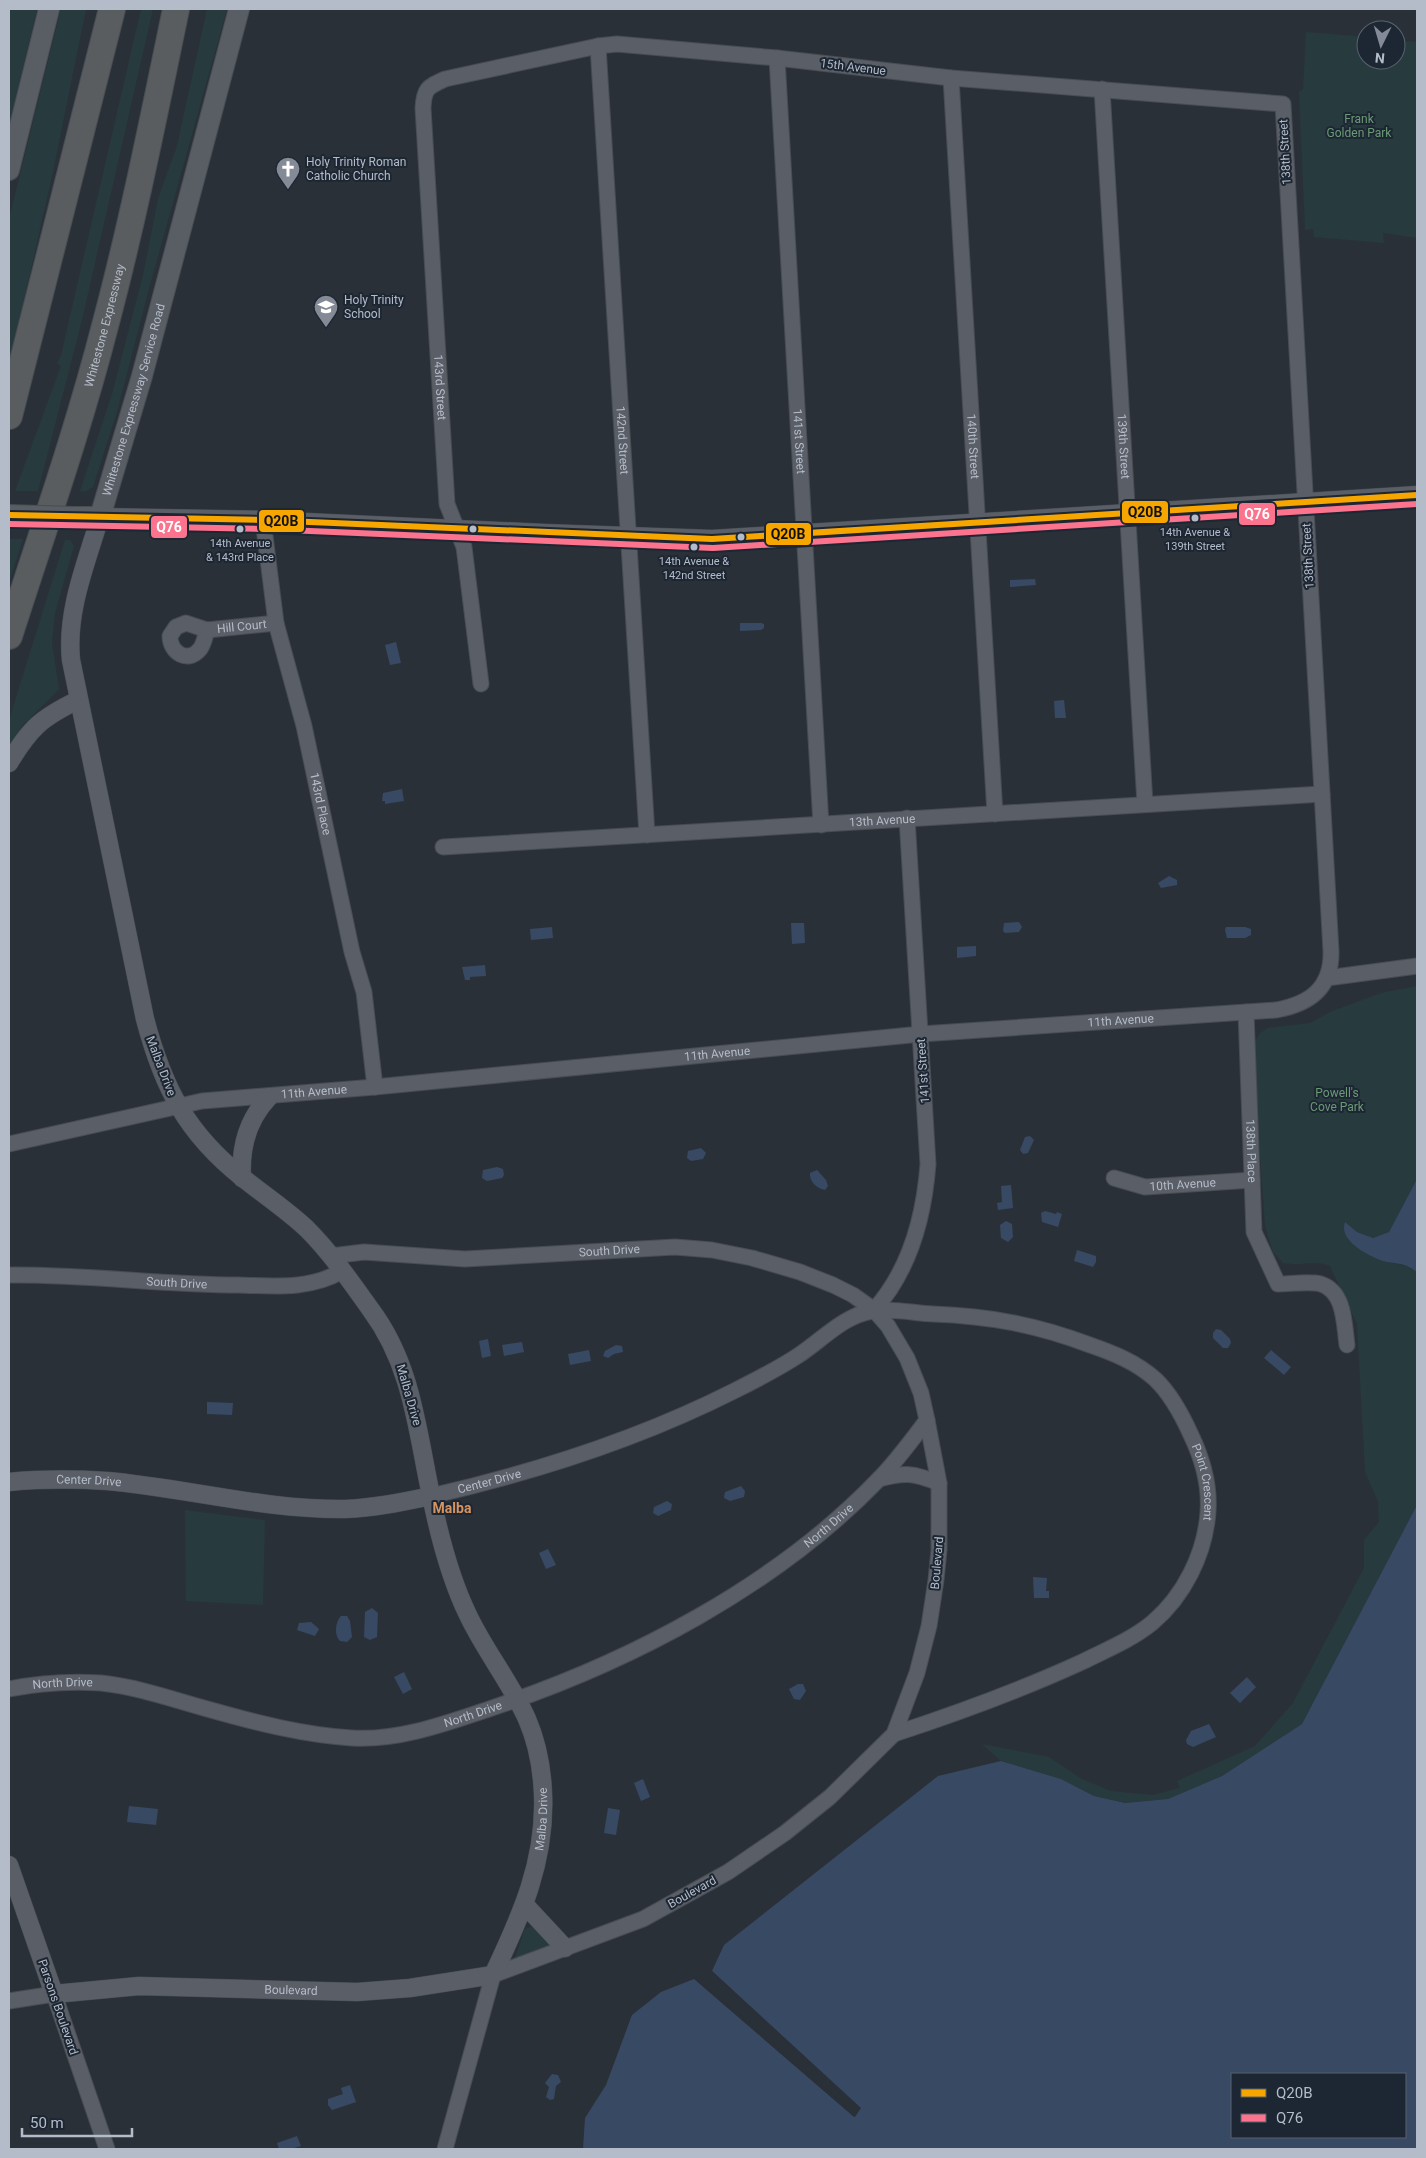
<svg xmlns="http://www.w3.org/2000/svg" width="1426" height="2158" viewBox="0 0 1426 2158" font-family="Roboto,sans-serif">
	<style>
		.green { fill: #273a3e }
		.water { fill: #384963; fill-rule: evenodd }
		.pier { fill: #2a3038 }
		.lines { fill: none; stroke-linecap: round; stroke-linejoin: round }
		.minor-casing { stroke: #484c53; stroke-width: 17 }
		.tertiary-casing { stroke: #484c53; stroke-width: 19 }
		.secondary-casing { stroke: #484c53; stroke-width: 22 }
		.motorway-casing { stroke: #474c53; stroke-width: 28 }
		.minor { stroke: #5a5e66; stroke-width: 15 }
		.tertiary { stroke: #5a5e66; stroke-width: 18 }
		.secondary { stroke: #595d64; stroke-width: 20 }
		.motorway { stroke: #5a5d60; stroke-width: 26 }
		.secondary-bridge-casing { stroke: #484c53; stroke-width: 22; stroke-linecap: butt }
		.secondary-bridge { stroke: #595d64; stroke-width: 20 }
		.bus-1-casing { stroke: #1d2633; stroke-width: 10 }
		.bus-2-casing { stroke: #1d2633; stroke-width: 10 }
		.bus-1 { stroke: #f7a600; stroke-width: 6 }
		.bus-2 { stroke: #fc738d; stroke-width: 6 }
		.bus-dot { fill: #b4bcc9; stroke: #1d2633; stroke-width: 2 }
		.labels { text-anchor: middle; stroke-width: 4; stroke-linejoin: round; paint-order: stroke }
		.bus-label { font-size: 11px; fill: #b4bcc9; stroke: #1d2633 }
		.street-label { font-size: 12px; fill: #b4bcc9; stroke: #1d2633 }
		.park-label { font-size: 12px; fill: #6b9a76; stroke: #1d2633 }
		.poi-label { font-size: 12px; fill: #b4bcc9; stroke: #1d2633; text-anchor: start }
		.neighbourhood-label { font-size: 14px; font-weight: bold; fill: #d59563; stroke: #1d2633 }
		.line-badge { stroke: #1d2633; stroke-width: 2 }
		.badge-label { font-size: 14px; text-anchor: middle; font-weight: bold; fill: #fff }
		.pale-badge-label { font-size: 14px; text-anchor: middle; font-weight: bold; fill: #111 }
	</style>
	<rect width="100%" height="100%" fill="#2a3038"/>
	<g class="green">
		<polygon points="9,9 37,9 9,125"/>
		<polygon points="61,9 86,9 53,172 9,366 9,219"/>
		<polygon points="141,9 153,9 82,320 38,491 15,491 61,366 57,364 61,355"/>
		<polygon points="207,9 227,9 150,285 117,412 93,487 85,492 80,491 112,394 143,275 158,199 177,146"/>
		<polygon points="1306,32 1366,37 1366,60 1396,60 1396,40 1417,42 1417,238 1383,233 1384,243 1314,237 1313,229 1305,230 1299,92 1303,89"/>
		<polygon points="9,539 23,539 9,583"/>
		<polygon points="65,540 70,540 74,546 55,613 52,643 59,689 23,725 9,748 9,720"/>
		<path d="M1417,986V1179L1389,1232L1373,1238L1357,1232L1346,1222L1384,1261L1407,1266L1417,1272V1505L1302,1724L1222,1776L1168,1799L1125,1803L1094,1796L1061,1779L1001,1761L982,1744L1049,1757L1082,1779L1111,1791L1153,1795L1180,1788L1177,1781L1255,1746L1293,1703L1364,1568V1540L1379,1522L1378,1502L1365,1472L1357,1324L1330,1266C1312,1259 1302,1267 1283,1263L1273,1252L1265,1226L1253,1055L1254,1043L1260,1033L1268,1028L1310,1023L1330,1012L1381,993Z"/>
		<polygon points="185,1510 265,1520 263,1605 186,1601"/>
		<polygon points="532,1926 550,1942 546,1949 518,1960 515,1958 525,1929"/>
	</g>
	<g class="water">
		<polygon points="1035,579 1036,585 1010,587 1010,580"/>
		<polygon points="761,623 764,624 764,628 761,630 740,631 740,623"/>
		<polygon points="396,642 401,663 390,665 385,645"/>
		<polygon points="1064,700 1066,718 1055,718 1054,701"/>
		<polygon points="402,789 404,801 385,804 385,801 382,801 383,793"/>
		<polygon points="1169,876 1177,880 1177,885 1161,888 1158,883"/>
		<polygon points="1019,922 1022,927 1019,932 1005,933 1003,931 1004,923"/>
		<polygon points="791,923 804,923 805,943 792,944"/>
		<polygon points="552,927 553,938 531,940 530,929"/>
		<polygon points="1226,927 1245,927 1251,929 1251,935 1245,938 1227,938 1225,930"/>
		<polygon points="976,946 976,956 957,958 957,947"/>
		<polygon points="485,965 486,976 470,977 470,980 465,980 462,967"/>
		<polygon points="1030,1136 1034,1140 1028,1153 1023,1154 1020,1150 1025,1137"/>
		<polygon points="701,1148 706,1153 703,1159 691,1161 687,1158 688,1151"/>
		<polygon points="497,1167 503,1169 504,1175 502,1178 487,1181 482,1178 483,1170"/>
		<path d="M817,1170L826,1180L828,1186L825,1190C817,1189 809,1181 810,1173Z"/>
		<path d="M1417,1179V1272C1414,1270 1411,1268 1407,1266C1400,1263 1391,1263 1383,1261C1369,1256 1338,1241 1345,1222L1357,1232L1373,1238L1389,1232Z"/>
		<polygon points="1011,1185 1013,1208 998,1210 997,1203 1002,1202 1001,1186"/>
		<polygon points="1045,1211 1056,1214 1057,1212 1062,1214 1058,1227 1042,1222 1041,1213"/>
		<polygon points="1006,1221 1012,1224 1013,1237 1008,1242 1001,1238 1000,1225"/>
		<polygon points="1077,1250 1096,1256 1096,1262 1093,1267 1074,1261"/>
		<polygon points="1216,1329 1221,1330 1230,1339 1231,1343 1228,1348 1223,1348 1213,1338 1213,1333"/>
		<polygon points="488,1339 491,1356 482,1358 479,1341"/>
		<polygon points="522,1342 524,1352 504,1356 502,1345"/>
		<polygon points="616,1345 622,1346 623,1352 614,1354 608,1358 603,1356 605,1351"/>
		<polygon points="589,1350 591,1361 570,1365 568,1354"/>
		<polygon points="1271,1350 1291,1367 1284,1375 1264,1358"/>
		<polygon points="207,1402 233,1403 232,1415 207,1414"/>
		<polygon points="741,1486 745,1491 744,1497 730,1501 724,1498 725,1492"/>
		<polygon points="667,1501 672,1504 671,1510 658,1516 653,1513 654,1507"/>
		<path d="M1417,1505V2149H583L585,2118L606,2085L632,2015L661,1992L694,1979L854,2117L860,2108L712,1971L724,1945L938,1776L1001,1761L1061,1779L1094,1796L1125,1803L1168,1799L1222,1776L1302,1724ZM1232,2074H1405V2137H1232Z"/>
		<polygon points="548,1549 556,1565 546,1569 539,1553"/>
		<polygon points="1033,1577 1047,1578 1046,1591 1049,1591 1049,1598 1034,1598"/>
		<polygon points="372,1608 378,1613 377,1637 370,1640 364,1637 365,1612"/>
		<path d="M341,1616H347L350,1621L352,1637L347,1642L340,1641C334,1636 335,1622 341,1616Z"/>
		<polygon points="311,1622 319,1629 315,1636 297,1630 299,1623"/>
		<polygon points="404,1672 412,1689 403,1694 394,1677"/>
		<polygon points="1247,1677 1256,1687 1240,1703 1230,1693"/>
		<polygon points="798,1684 803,1684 806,1691 800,1700 794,1699 789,1689"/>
		<polygon points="1209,1724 1216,1737 1193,1747 1187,1744 1186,1740 1191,1731"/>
		<polygon points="643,1779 650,1797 641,1801 634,1783"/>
		<polygon points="129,1806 158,1809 156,1825 127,1822"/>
		<polygon points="608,1808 620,1810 616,1835 604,1833"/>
		<polygon points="552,2074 558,2075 561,2082 556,2086 554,2099 550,2100 546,2097 549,2087 545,2083"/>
		<polygon points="350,2085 356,2102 332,2110 328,2105 328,2099 343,2094 341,2088"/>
		<polygon points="297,2136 301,2146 291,2149 279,2149 277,2143"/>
	</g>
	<polygon class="pier" points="709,1971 712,1971 861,2108 855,2117 693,1977 696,1977 854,2113 857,2109"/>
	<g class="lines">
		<defs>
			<g id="minor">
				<path id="s1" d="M598,46L647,835"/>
				<path id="s2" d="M777,58L821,825"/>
				<path id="s3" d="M951,78L995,814"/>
				<path id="s4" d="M1102,89L1145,804"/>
				<path id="s5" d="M263,520L276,623L304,726L352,952L364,992L375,1087"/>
				<path d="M186,623L207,630C205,636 204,644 200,649C188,664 170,653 170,636L176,627Z"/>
				<path id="s6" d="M207,630L276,623"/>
				<path id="s7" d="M443,847L1322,794"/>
				<polyline points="1327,978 1417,966"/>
				<path id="s8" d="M1246,1012L1254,1232L1278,1284C1291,1284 1309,1281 1321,1284C1345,1292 1344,1324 1347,1345"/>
				<path id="s9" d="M9,1144L202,1101L375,1087L921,1034L1276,1010C1310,1004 1332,988 1331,951L1283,104L951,78L777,58L617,44L598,46L445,79C428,87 424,88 423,108L447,504L464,547L481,684"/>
				<path id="s10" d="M1114,1178L1145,1187L1252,1180"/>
				<path id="s11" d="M331,1256L364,1252L465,1259L675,1247L712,1250L752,1258L800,1272L833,1285L853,1295L874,1310L888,1326L907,1358L921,1393L927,1420L939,1483V1550L936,1580L929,1626L917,1673L894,1734L830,1797L785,1833L728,1872L643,1919L493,1975L445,2149"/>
				<path id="s12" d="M9,1275C85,1274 162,1285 238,1285C274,1286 310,1290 342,1271"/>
				<path d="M874,1310C910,1270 924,1217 928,1164L907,818"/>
				<path d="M879,1479C906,1472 913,1473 939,1483"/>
				<path id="s13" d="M431,1496C536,1472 637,1440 734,1391C756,1380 778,1369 799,1355C822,1340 844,1315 873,1311C892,1308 914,1313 933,1314C990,1316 1037,1325 1090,1345C1113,1353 1136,1362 1155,1379C1171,1394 1182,1415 1191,1435C1203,1460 1210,1484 1208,1512C1205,1554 1184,1596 1152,1623C1131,1640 1106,1650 1082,1662C1021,1690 958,1713 894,1734"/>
				<path id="s14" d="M9,1689C39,1683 70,1681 101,1683C139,1687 174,1700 211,1710C257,1723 304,1735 352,1738C399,1741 447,1723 492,1708C630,1662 776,1586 878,1480C896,1462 912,1440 927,1420"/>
				<polyline points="9,2001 54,1994 107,2149"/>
			</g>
			<g id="tertiary">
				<path d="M9,763C30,728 41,718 78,700"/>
				<path d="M242,1178C240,1147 247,1120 269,1097"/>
				<path id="s15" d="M9,1482C41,1479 74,1479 107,1481C186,1488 265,1510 345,1509C374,1508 402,1502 431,1496"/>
				<path id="s16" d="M9,1865L54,1994L139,1986L357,1992L410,1988L493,1975C521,1916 546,1861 543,1794C542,1769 537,1742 527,1719C511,1683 485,1651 468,1615C450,1578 439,1535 431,1495C417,1430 412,1365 371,1310C351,1282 331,1253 307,1229C287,1210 264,1195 243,1178C186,1133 163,1087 145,1019L71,660C66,611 86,564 100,517L263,520L544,533L712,539L1417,495"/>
				<polyline points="525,1905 565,1948"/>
			</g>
			<g id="secondary">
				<polyline points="9,170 49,9"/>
				<path id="s17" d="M73,517H100L142,376L239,9"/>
			</g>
			<g id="motorway">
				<polyline points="9,416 112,9"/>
				<path id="s18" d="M9,636C42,533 78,431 105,326C133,221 154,115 176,9"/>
			</g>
		</defs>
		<use href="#minor" class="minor-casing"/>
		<use href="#tertiary" class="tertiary-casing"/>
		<use href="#secondary" class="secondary-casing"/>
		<use href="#motorway" class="motorway-casing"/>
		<use href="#minor" class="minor"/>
		<use href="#tertiary" class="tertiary"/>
		<use href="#secondary" class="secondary"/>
		<use href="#motorway" class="motorway"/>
		<defs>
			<polyline id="secondary-bridge" points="9,515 73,517"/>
		</defs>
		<use href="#secondary-bridge" class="secondary-bridge-casing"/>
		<use href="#secondary-bridge" class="secondary-bridge"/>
		<defs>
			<polyline id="bus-1" points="9,515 263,520 712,539 1417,495"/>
			<polyline id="bus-2" points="9,524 263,529 713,548 1417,504"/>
		</defs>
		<use href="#bus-1" class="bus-1-casing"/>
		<use href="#bus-2" class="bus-2-casing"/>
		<use href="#bus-1" class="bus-1"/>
		<use href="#bus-2" class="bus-2"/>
	</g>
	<defs>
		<symbol id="church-pin" viewBox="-11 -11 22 30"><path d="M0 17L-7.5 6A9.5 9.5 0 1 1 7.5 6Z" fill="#848b96" stroke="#1d2633"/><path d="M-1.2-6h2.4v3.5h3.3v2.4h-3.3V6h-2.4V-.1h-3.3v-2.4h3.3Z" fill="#fff"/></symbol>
		<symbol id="school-pin" viewBox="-11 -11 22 30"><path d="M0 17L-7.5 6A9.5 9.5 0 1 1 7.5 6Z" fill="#848b96" stroke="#1d2633"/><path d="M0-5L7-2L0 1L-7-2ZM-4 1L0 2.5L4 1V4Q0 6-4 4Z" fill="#fff"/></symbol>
	</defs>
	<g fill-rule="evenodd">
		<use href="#church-pin" x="274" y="155" width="28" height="38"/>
		<use href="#school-pin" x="312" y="293" width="28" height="38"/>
	</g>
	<g class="bus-dot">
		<circle cx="1195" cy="518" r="4.5"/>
		<circle cx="240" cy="529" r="4.5"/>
		<circle cx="473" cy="529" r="4.5"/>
		<circle cx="741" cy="537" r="4.5"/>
		<circle cx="694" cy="547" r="4.5"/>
	</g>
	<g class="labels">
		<g class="bus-label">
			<text x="1195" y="536">14th Avenue &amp;<tspan x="1195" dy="14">139th Street</tspan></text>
			<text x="240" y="547">14th Avenue<tspan x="240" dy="14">&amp; 143rd Place</tspan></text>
			<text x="694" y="565">14th Avenue &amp;<tspan x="694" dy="14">142nd Street</tspan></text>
		</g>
		<g class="street-label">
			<text transform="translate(853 67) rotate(7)" y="4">15th Avenue</text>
			<text transform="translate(1285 152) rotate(-93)" y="4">138th Street</text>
			<text dy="4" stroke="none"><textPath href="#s18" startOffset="325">Whitestone Expressway</textPath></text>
			<text dy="4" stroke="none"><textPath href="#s9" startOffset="3378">143rd Street</textPath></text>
			<text dy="4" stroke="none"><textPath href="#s17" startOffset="149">Whitestone Expressway Service Road</textPath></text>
			<text dy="4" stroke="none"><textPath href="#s1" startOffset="395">142nd Street</textPath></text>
			<text dy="4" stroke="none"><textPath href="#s2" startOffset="384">141st Street</textPath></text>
			<text dy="4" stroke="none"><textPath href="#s3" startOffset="369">140th Street</textPath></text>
			<text dy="4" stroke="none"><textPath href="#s4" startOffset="358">139th Street</textPath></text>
			<text transform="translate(1308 556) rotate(-93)" y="4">138th Street</text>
			<text dy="4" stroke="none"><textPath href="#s6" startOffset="35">Hill Court</textPath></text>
			<text dy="4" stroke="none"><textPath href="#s5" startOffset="290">143rd Place</textPath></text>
			<text dy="4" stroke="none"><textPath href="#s7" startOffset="440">13th Avenue</textPath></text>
			<text dy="4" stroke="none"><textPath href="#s9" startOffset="1120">11th Avenue</textPath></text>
			<text dy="4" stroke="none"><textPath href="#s9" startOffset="715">11th Avenue</textPath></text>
			<text transform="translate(161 1066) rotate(69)" y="4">Malba Drive</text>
			<text transform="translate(923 1071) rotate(-94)" y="4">141st Street</text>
			<text dy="4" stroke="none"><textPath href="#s9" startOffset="310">11th Avenue</textPath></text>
			<text dy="4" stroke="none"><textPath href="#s8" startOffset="139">138th Place</textPath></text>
			<text dy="4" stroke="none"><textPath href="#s10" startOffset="70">10th Avenue</textPath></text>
			<text dy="4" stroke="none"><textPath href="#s11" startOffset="279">South Drive</textPath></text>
			<text dy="4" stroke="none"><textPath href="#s12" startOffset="168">South Drive</textPath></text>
			<text transform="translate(409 1395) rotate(74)" y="4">Malba Drive</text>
			<text dy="4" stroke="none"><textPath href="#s13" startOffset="60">Center Drive</textPath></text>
			<text dy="4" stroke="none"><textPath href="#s15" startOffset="80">Center Drive</textPath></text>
			<text dy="4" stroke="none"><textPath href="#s13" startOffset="894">Point Crescent</textPath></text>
			<text dy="4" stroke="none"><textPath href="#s14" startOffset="879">North Drive</textPath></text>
			<text transform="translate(937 1563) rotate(-85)" y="4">Boulevard</text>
			<text dy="4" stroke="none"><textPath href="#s14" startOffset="54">North Drive</textPath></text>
			<text dy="4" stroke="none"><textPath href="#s14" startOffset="474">North Drive</textPath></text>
			<text dy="4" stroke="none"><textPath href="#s16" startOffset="742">Malba Drive</textPath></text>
			<text transform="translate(692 1892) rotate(-29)" y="4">Boulevard</text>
			<text dy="4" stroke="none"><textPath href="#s16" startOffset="374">Boulevard</textPath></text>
			<text transform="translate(58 2007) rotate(71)" y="4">Parsons Boulevard</text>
		</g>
		<g class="park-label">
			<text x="1359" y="123">Frank<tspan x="1359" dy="14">Golden Park</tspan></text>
			<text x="1337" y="1097">Powell's<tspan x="1337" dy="14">Cove Park</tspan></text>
		</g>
		<g class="poi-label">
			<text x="306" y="166">Holy Trinity Roman<tspan x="306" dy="14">Catholic Church</tspan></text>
			<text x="344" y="304">Holy Trinity<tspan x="344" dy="14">School</tspan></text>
		</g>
		<g class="neighbourhood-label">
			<text x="452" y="1513">Malba</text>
		</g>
	</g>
	<g class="line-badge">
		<rect x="1121" y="500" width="48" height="24" rx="5" fill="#f7a600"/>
		<rect x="1238" y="502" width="38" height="24" rx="5" fill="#fc738d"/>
		<rect x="258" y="509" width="47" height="24" rx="5" fill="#f7a600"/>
		<rect x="150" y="515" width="38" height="24" rx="5" fill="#fc738d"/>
		<rect x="765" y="522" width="47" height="24" rx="5" fill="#f7a600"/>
	</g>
	<g class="badge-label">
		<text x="1257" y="519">Q76</text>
		<text x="169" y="532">Q76</text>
	</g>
	<g class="pale-badge-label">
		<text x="1145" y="517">Q20B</text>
		<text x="281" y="526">Q20B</text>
		<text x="788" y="539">Q20B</text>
	</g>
	<rect width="1426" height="2158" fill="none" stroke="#b4bcc9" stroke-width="20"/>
	<rect x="1231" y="2073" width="175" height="65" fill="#1d2633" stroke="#59626f"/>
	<rect x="1241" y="2089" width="25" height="8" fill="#f7a600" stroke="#59626f"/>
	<text x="1276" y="2098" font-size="15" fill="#b4bcc9">Q20B</text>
	<rect x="1241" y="2114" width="25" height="8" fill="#fc738d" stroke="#59626f"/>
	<text x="1276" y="2123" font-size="15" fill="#b4bcc9">Q76</text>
	<g transform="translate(1381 45) rotate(185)"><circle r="24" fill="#1d2633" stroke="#59626f"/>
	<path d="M0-4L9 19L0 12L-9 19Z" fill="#848b96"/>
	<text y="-8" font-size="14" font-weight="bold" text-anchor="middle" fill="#b4bcc9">N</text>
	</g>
	<path d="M22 2128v8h110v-8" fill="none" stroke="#b4bcc9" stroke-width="2.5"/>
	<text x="30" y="2128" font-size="15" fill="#b4bcc9" stroke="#1d2633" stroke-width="4" paint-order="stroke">50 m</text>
</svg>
